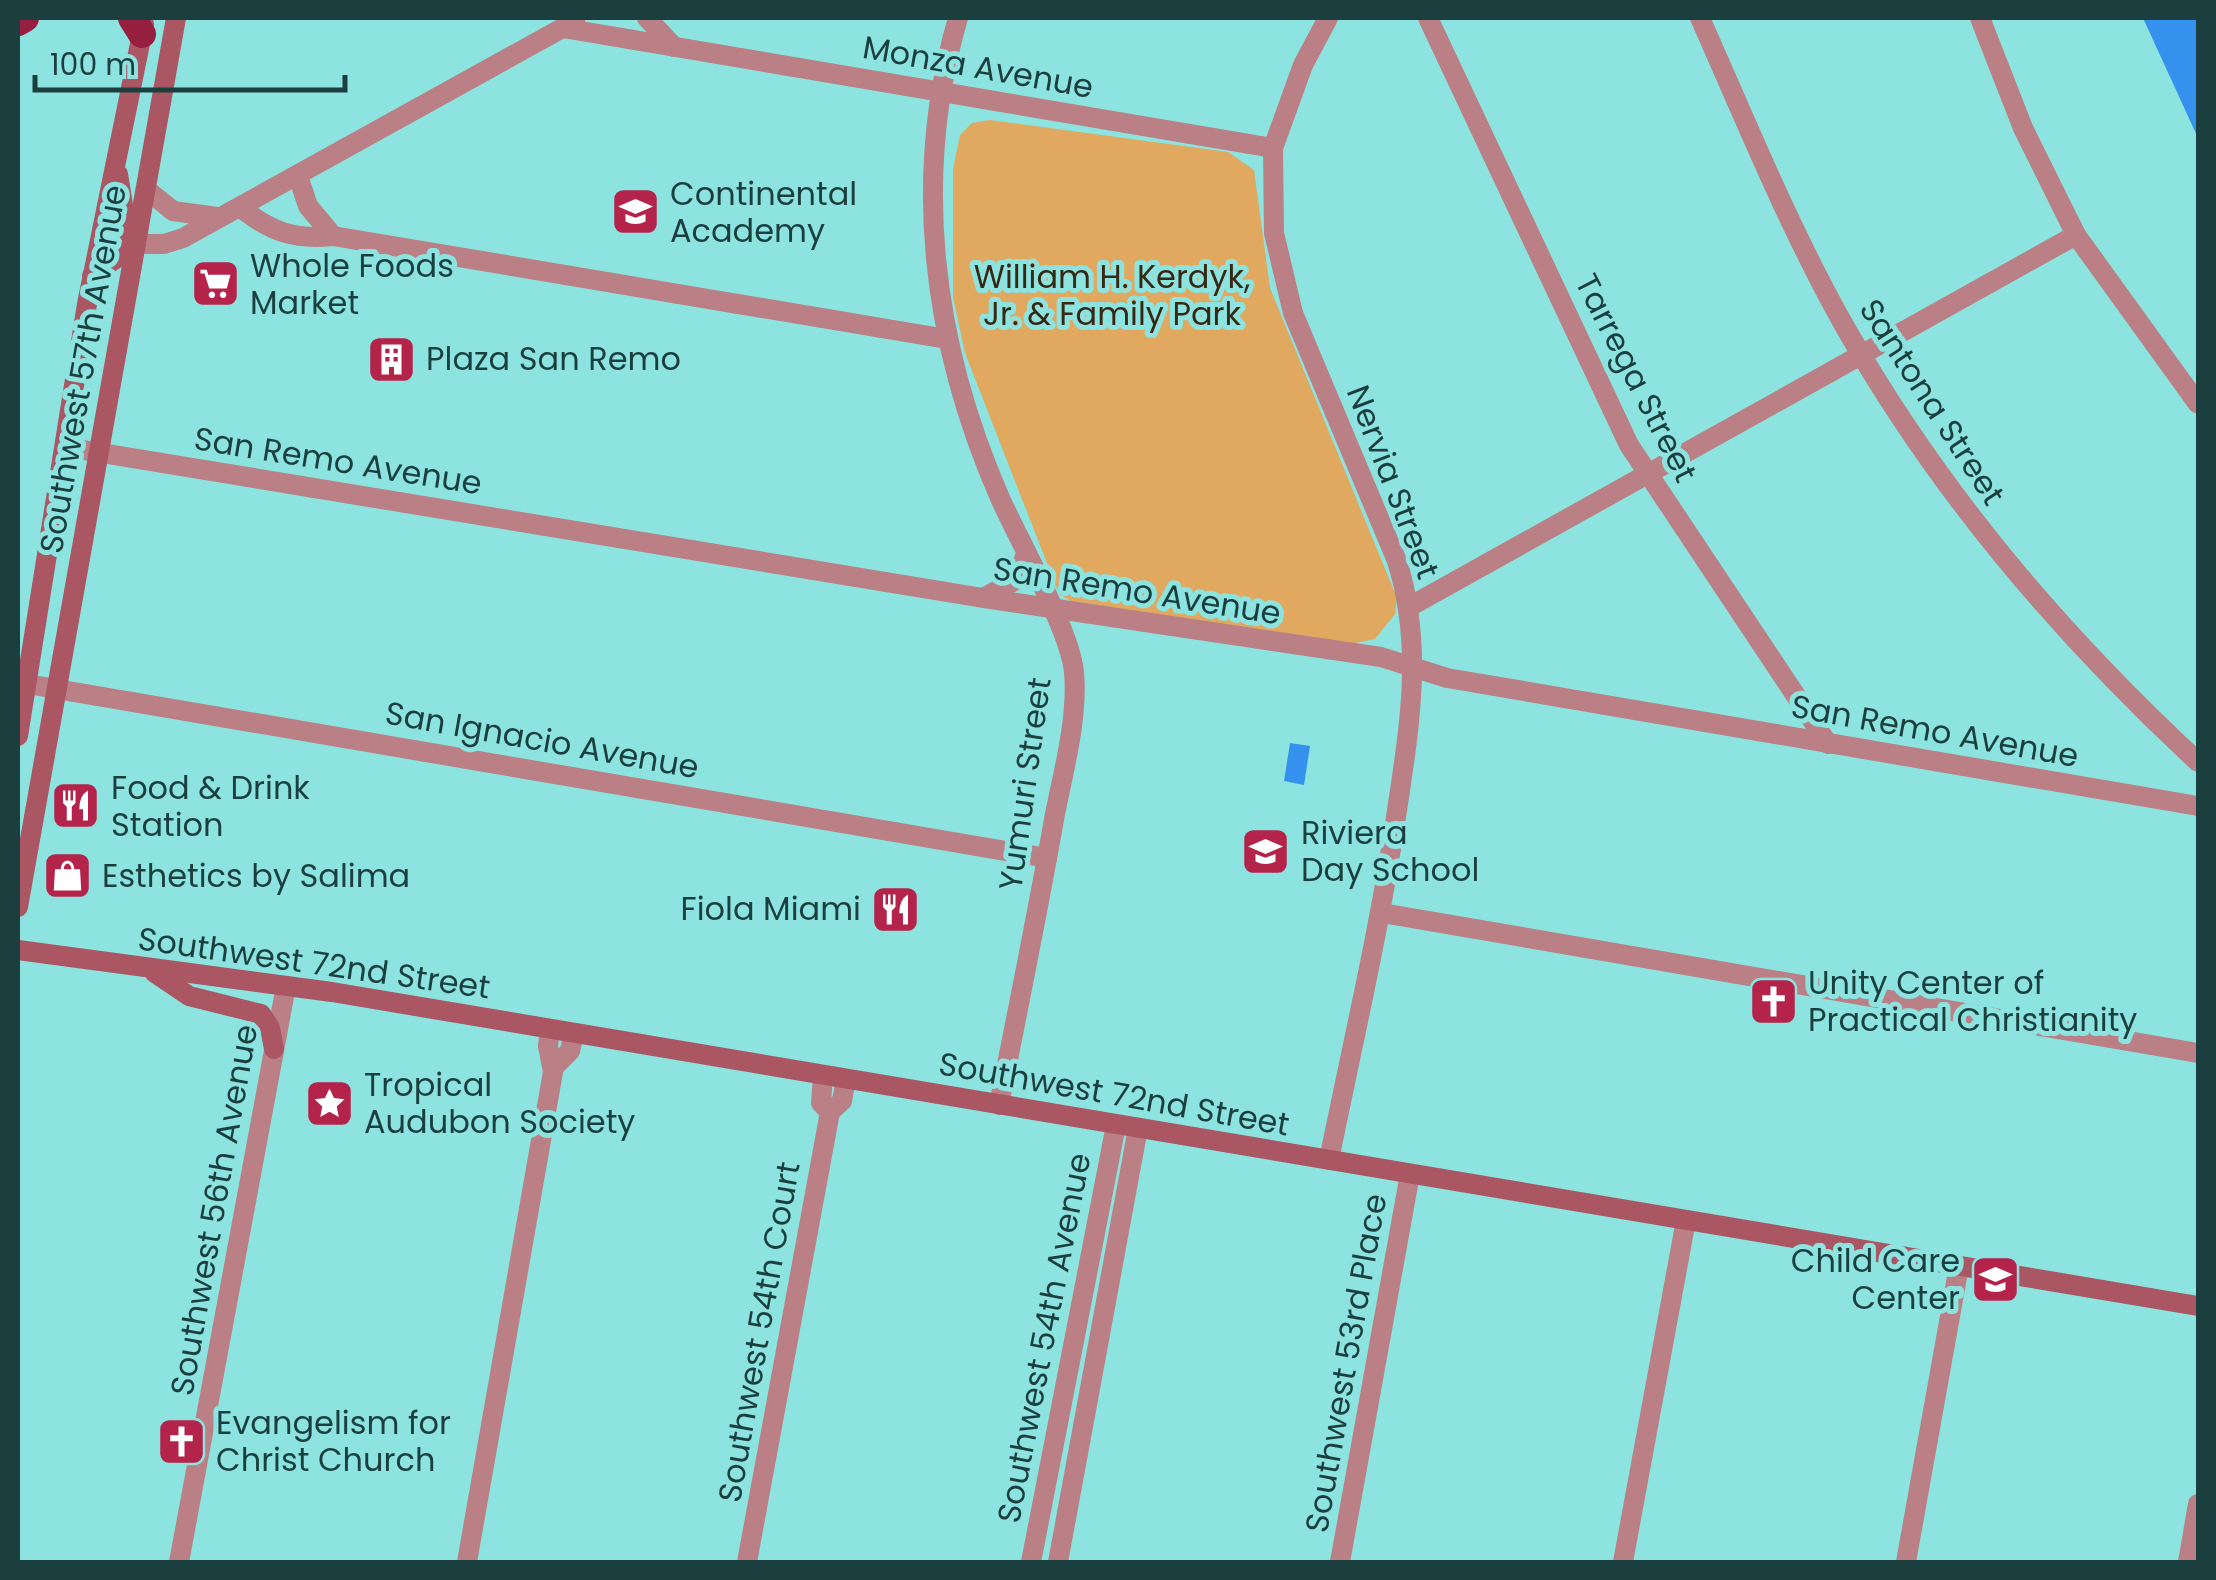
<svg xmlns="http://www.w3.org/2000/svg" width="2216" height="1580" viewBox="0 0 2216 1580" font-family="Poppins,sans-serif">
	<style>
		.green { fill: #e1a95f }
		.water { fill: #3591ee }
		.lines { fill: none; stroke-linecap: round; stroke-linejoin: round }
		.minor { stroke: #bb8086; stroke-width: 20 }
		.secondary { stroke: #ab5663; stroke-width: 20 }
		.trunk { stroke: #961e3e; stroke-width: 28 }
		.labels { text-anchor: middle; stroke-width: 10; stroke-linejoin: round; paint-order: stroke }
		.street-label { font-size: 32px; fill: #1a3f3e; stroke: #8ce3df }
		.poi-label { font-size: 32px; fill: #1a3f3e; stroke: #8ce3df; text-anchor: start }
		.park-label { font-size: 32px; fill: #372814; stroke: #8ce3df }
	</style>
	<rect width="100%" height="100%" fill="#8ce3df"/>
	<polygon class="green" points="990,120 1228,152 1254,170 1270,288 1397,598 1395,614 1375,639 1350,644 1071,601 1059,594 965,353 953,297 953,169 960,135 972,123"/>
	<g class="water">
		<polygon points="2143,18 2198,18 2198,138"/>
		<polygon points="1290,743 1310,746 1304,785 1284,781"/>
	</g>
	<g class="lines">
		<g class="minor">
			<polyline points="647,18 674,47"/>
			<path d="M958,18C911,179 933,345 1000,498C1019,541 1070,630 1074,672C1078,718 1064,769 1055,814C1038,911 1018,1008 999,1105"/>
			<path d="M1328,18L1303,65L1273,148L1274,233L1293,313L1397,561C1424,647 1409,730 1396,817C1379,932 1352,1046 1329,1160"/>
			<polyline points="1428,18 1629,445 1828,744"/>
			<path d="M1700,18C1746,121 1789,228 1845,327C1939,492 2059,633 2198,762"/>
			<polyline points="1980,18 2023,128 2076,235 2198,404"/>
			<polyline points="563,28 1273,148"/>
			<polyline points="298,176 308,206 333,236"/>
			<polyline points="146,189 173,211 217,217"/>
			<path d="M241,208C271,232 295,240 333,236L947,339"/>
			<polyline points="136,244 164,244 183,238 575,21"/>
			<polyline points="65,447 983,598 1381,657 1447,678 2198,806"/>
			<polyline points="985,597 1014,581 1026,555"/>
			<polyline points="1409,607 2076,235"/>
			<polyline points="27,684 1047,858"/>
			<polyline points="1382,913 2198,1053"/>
			<polyline points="554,1067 570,1051 574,1033"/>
			<polyline points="823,1076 821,1103 830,1112"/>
			<polyline points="179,1562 286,986"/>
			<polyline points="467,1562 553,1072 548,1046 550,1029"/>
			<polyline points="747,1562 830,1112 842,1101 846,1079"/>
			<polyline points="1031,1562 1116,1125"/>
			<polyline points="1058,1562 1138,1128"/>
			<polyline points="1340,1562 1410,1174"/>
			<polyline points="1623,1562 1686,1220"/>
			<polyline points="1906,1562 1959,1266"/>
			<polyline points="2188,1562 2198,1504"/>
		</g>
		<g class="secondary">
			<polyline points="118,174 127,230 136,244"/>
			<polyline points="92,276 136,244"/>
			<polyline points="18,736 87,304 144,24"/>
			<polyline points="18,907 176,18"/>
			<polyline points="18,950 332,992 2198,1306"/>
			<polyline points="155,973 189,996 261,1014 270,1028 274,1049"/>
		</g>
		<g class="trunk">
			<polyline points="132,18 142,34"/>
			<polyline points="18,22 25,18"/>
		</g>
	</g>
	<defs>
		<symbol id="school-square" viewBox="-11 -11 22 22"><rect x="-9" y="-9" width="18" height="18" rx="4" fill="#b42349" stroke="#8ce3df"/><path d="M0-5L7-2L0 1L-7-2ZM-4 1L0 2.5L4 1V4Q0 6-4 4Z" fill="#fff"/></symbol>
		<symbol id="supermarket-square" viewBox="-11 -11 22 22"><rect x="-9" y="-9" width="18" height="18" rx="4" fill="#b42349" stroke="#8ce3df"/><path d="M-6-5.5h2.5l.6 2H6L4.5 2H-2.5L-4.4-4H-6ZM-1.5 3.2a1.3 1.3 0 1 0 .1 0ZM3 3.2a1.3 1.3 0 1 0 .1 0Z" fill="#fff"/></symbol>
		<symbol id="building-square" viewBox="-11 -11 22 22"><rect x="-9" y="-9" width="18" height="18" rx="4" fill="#b42349" stroke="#8ce3df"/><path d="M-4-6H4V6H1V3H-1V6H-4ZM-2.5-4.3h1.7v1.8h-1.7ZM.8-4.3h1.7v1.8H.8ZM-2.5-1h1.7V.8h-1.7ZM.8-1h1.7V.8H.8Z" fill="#fff"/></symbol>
		<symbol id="restaurant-square" viewBox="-11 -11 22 22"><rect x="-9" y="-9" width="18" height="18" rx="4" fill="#b42349" stroke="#8ce3df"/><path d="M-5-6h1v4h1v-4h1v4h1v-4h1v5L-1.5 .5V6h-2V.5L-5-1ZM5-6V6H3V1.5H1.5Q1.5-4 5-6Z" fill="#fff"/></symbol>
		<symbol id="shop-square" viewBox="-11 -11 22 22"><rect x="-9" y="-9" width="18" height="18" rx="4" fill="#b42349" stroke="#8ce3df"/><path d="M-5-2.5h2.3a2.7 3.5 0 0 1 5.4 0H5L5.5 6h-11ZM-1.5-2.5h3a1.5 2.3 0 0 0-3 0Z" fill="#fff"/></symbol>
		<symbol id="church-square" viewBox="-11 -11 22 22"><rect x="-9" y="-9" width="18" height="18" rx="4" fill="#b42349" stroke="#8ce3df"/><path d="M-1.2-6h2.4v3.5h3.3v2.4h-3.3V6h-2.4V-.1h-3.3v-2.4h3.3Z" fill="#fff"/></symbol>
		<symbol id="sight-square" viewBox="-11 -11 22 22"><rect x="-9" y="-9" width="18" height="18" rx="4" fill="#b42349" stroke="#8ce3df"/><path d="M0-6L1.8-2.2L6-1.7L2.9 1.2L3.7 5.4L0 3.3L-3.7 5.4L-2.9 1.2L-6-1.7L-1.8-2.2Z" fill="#fff"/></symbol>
	</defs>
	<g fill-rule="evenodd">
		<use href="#school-square" x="608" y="184" width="55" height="55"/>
		<use href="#supermarket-square" x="188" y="256" width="55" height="55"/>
		<use href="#building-square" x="364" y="332" width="55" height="55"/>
		<use href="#restaurant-square" x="48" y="778" width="55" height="55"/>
		<use href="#school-square" x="1238" y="824" width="55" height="55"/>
		<use href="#shop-square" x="40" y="848" width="55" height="55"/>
		<use href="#restaurant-square" x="868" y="882" width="55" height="55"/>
		<use href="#church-square" x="1746" y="974" width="55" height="55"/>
		<use href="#sight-square" x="302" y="1076" width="55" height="55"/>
		<use href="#school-square" x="1968" y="1252" width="55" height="55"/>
		<use href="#church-square" x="154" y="1414" width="55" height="55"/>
	</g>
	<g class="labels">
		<g class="street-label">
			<text transform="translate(978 67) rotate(10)" y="11">Monza Avenue</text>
			<text transform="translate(83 369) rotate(-80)" y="11">Southwest 57th Avenue</text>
			<text transform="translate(1636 378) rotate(63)" y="11">Tarrega Street</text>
			<text transform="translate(1932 402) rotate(57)" y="11">Santona Street</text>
			<text transform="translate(338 461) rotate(9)" y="11">San Remo Avenue</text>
			<text transform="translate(1393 482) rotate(69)" y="11">Nervia Street</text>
			<text transform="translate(1137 591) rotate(9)" y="11">San Remo Avenue</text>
			<text transform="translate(1935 731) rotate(10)" y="11">San Remo Avenue</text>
			<text transform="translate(542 740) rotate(10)" y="11">San Ignacio Avenue</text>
			<text transform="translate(1025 784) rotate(-82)" y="11">Yumuri Street</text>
			<text transform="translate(314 963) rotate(8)" y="11">Southwest 72nd Street</text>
			<text transform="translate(1114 1094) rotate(10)" y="11">Southwest 72nd Street</text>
			<text transform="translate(214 1210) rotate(-80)" y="11">Southwest 56th Avenue</text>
			<text transform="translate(759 1332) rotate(-80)" y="11">Southwest 54th Court</text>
			<text transform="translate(1044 1338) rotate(-79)" y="11">Southwest 54th Avenue</text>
			<text transform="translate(1346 1363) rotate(-80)" y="11">Southwest 53rd Place</text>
		</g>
		<g class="poi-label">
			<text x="670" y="205">Continental<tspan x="670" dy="37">Academy</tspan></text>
			<text x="250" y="277">Whole Foods<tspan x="250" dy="37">Market</tspan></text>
			<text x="426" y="370">Plaza San Remo</text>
			<text x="111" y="799">Food &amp; Drink<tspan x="111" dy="37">Station</tspan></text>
			<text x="1301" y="844">Riviera<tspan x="1301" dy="37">Day School</tspan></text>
			<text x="102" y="887">Esthetics by Salima</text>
			<text x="861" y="920" text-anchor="end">Fiola Miami</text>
			<text x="1808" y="994">Unity Center of<tspan x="1808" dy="37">Practical Christianity</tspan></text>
			<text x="364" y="1096">Tropical<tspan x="364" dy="37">Audubon Society</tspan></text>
			<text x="1960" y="1272" text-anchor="end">Child Care<tspan x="1960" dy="37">Center</tspan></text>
			<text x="216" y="1434">Evangelism for<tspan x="216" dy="37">Christ Church</tspan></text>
		</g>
		<g class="park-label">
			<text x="1112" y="288">William H. Kerdyk,<tspan x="1112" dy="37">Jr. &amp; Family Park</tspan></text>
		</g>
	</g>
	<rect width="2216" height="1580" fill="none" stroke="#1a3f3e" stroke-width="40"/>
	<path d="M35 75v15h310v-15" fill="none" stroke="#1a3f3e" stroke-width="5"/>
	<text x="50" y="75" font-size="30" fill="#1a3f3e" stroke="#8ce3df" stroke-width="8" paint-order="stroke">100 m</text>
</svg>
